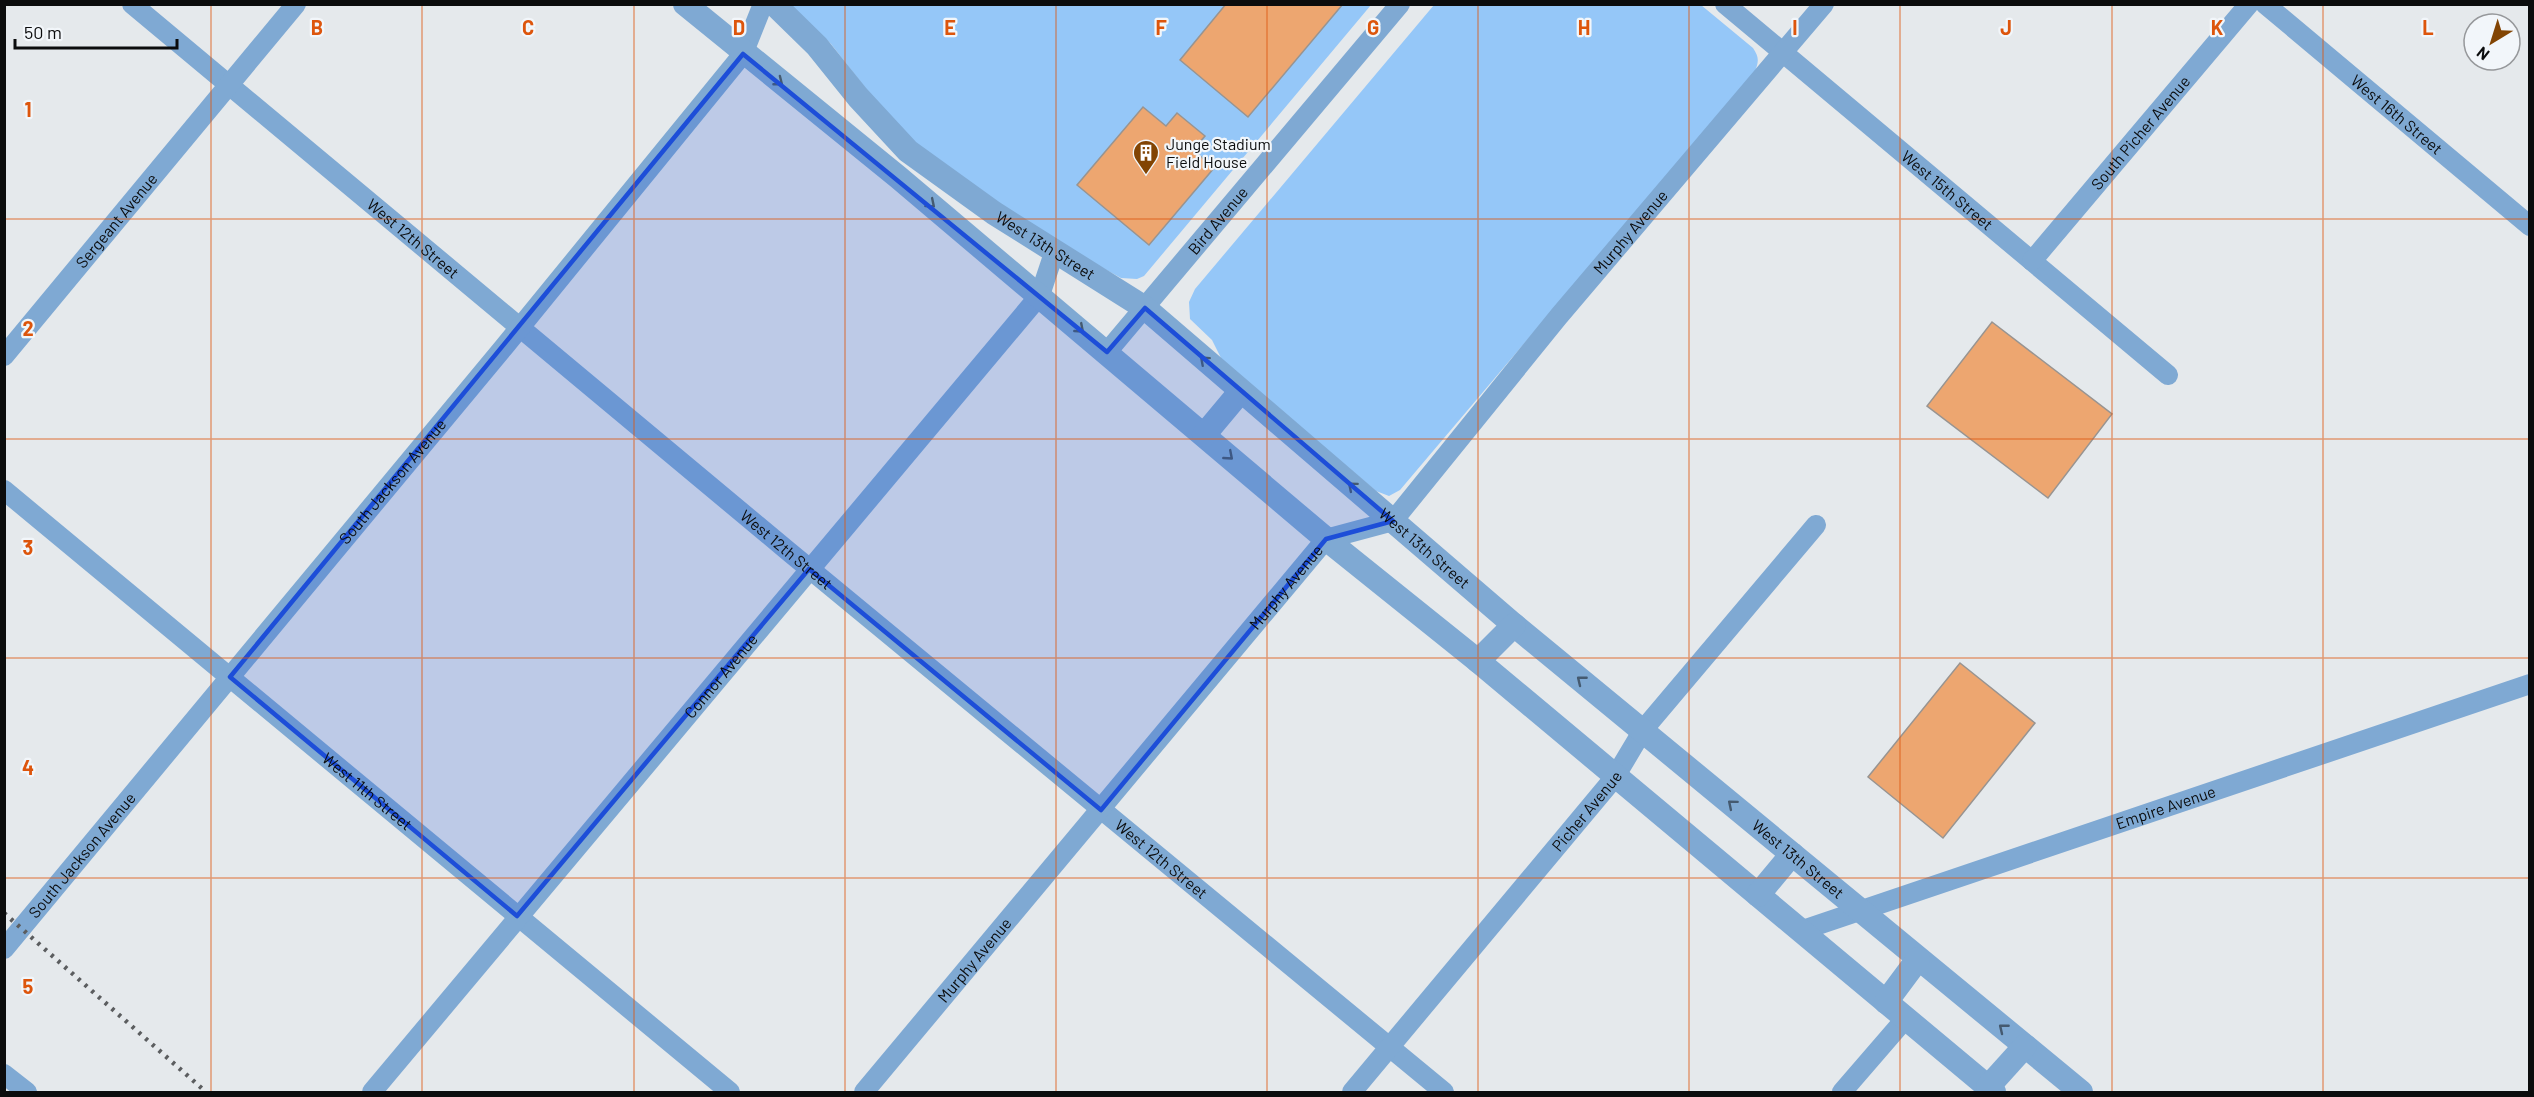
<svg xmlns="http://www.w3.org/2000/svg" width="2534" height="1097" viewBox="0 0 2534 1097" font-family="Barlow,sans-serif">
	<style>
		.green { fill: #95c7f8 }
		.building { fill: #eda670; stroke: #989491; stroke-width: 1.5 }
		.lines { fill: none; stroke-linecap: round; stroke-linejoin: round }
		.minor { stroke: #7fa9d3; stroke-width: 20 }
		.tertiary { stroke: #7fa9d3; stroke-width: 24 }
		.rail { stroke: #5b5d5f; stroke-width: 4.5; stroke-dasharray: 3 6; stroke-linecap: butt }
		.oneway { stroke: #455a70 }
		.marked { fill: #1d4ed8; fill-opacity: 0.2; stroke: #1d4ed8; stroke-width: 4.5; stroke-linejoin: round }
		.grid { fill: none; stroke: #dd550c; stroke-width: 1.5; stroke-opacity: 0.55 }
		.labels { text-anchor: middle; stroke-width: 4.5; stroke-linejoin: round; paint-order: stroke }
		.street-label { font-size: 16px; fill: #0b0c0d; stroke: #f2f6fa }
		.poi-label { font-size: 16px; fill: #0b0c0d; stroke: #f2f6fa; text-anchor: start }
		.grid-label { font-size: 20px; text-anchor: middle; font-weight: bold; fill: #dd550c; stroke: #f2f6fa; stroke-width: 4.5; stroke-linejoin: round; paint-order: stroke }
	</style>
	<rect width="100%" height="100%" fill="#e5e9ec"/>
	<g class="green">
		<polygon points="790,5 1371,5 1144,276 1137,279 1121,278 1015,220 903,136 831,44"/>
		<path d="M1434,5H1701L1753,48C1759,57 1759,61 1755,71L1400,490L1389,496L1376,491L1223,362L1212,340L1190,319L1189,302L1195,289Z"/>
	</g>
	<g class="building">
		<polygon points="1226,4 1343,4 1248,117 1180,60"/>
		<polygon points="1143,107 1166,126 1177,113 1205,136 1193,150 1214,168 1149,245 1077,185"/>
		<polygon points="1992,322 2112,414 2048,498 1927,406"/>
		<polygon points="1960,663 2035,723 1943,838 1868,777"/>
	</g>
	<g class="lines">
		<g class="minor">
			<path id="s1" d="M132,4L788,551L1444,1092"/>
			<path id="s2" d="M1725,4L2168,375"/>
			<path id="s3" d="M2265,4L2530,226"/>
			<path id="s4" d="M2032,261L2249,4"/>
			<path id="s5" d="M1107,352L1400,4"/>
			<path id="s6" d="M4,356L296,4"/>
			<path id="s7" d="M4,490L730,1092"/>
			<path id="s8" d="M1800,931L2530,684"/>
			<path id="s9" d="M4,949L504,347L743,54L763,4"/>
			<polyline points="4,1074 27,1092"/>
			<path id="s10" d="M372,1092L1040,295L1055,250"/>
			<path id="s11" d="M864,1092L1326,539L1393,521L1559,316L1824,4"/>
			<path id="s12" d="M1352,1092L1615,777L1643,730L1816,525"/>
			<polyline points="1842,1092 1906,1018"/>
		</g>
		<g class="tertiary">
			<polyline points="685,4 898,177 1326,539 1478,661 1994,1092"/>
			<path id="s13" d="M774,4L817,46L858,97L908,151L994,213L1145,308L1514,625L2081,1092"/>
			<polyline points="1204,435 1240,392"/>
			<polyline points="1478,661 1514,625"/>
			<polyline points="1758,895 1792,854"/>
			<polyline points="1886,1002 1918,959"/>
			<polyline points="1988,1087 2025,1046"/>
		</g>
		<polyline class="rail" points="4,913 206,1092"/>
	</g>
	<defs><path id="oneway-chevron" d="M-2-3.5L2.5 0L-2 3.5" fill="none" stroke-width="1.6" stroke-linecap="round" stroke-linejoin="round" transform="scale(1.5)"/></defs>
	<g class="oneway">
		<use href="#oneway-chevron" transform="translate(779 82) rotate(38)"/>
		<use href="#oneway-chevron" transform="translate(931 204) rotate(40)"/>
		<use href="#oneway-chevron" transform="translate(1080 329) rotate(41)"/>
		<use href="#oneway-chevron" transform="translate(1204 360) rotate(-138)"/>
		<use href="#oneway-chevron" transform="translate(1229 456) rotate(41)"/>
		<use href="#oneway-chevron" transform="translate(1352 486) rotate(-140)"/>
		<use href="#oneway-chevron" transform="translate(1581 680) rotate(-141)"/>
		<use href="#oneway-chevron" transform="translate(1732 804) rotate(-140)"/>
		<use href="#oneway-chevron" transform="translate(2003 1028) rotate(-141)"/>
	</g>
	<path class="marked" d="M743,54L1107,352L1145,308L1393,521L1326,539L1101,810L809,569L517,916L230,677Z"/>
	<path class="grid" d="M211,4V1092M422,4V1092M634,4V1092M845,4V1092M1056,4V1092M1267,4V1092M1478,4V1092M1689,4V1092M1900,4V1092M2112,4V1092M2323,4V1092M4,219H2530M4,439H2530M4,658H2530M4,878H2530"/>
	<defs>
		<symbol id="building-pin" viewBox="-11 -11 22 30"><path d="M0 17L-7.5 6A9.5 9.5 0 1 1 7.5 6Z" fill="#824403" stroke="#f2f6fa"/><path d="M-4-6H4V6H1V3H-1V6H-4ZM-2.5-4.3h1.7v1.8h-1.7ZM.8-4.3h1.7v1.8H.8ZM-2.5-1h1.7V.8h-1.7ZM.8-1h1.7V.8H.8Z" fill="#fff"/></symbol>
	</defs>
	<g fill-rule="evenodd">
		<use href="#building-pin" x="1131" y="138" width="30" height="40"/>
	</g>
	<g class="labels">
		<g class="street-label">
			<text dy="6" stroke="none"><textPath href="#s3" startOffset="172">West 16th Street</textPath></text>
			<text dy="6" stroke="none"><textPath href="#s4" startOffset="168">South Picher Avenue</textPath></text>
			<text dy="6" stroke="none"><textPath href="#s2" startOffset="290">West 15th Street</textPath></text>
			<text dy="6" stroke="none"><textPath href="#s5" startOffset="172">Bird Avenue</textPath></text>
			<text dy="6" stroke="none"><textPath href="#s6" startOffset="176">Sergeant Avenue</textPath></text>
			<text dy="6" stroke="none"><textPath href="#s11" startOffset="1164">Murphy Avenue</textPath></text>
			<text dy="6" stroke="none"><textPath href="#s1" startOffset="366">West 12th Street</textPath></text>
			<text dy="6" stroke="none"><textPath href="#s13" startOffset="366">West 13th Street</textPath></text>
			<text dy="6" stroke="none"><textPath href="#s9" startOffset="608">South Jackson Avenue</textPath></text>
			<text dy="6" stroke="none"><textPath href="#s13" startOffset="852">West 13th Street</textPath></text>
			<text dy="6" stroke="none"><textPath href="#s1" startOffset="852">West 12th Street</textPath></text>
			<text dy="6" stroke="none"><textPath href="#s11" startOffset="658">Murphy Avenue</textPath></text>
			<text dy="6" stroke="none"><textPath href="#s10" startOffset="543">Connor Avenue</textPath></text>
			<text dy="6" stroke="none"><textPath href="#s7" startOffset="472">West 11th Street</textPath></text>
			<text dy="6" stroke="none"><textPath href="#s8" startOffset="386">Empire Avenue</textPath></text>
			<text dy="6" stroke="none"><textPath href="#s12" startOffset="366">Picher Avenue</textPath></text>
			<text dy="6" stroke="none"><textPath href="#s9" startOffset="122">South Jackson Avenue</textPath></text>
			<text dy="6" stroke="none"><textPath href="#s1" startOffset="1338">West 12th Street</textPath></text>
			<text dy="6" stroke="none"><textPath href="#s13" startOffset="1338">West 13th Street</textPath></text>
			<text dy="6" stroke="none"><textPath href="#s11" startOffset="172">Murphy Avenue</textPath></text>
		</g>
		<g class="poi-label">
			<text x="1166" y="150">Junge Stadium<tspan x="1166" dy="18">Field House</tspan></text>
		</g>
	</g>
	<g class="grid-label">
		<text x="317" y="35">B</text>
		<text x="528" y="35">C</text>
		<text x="739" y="35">D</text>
		<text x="950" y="35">E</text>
		<text x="1161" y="35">F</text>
		<text x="1373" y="35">G</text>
		<text x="1584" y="35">H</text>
		<text x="1795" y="35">I</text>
		<text x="2006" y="35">J</text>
		<text x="2217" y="35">K</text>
		<text x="2428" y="35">L</text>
		<text x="28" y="117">1</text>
		<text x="28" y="336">2</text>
		<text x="28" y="555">3</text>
		<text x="28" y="775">4</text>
		<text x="28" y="994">5</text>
	</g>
	<rect width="2534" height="1097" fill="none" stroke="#0b0c0d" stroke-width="12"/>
	<g transform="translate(2492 42) rotate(218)"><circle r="28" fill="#f2f6fa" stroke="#96989b" stroke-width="1.5"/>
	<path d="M0-4.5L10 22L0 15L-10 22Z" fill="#824403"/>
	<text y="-9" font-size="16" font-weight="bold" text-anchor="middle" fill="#0b0c0d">N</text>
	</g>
	<path d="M15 39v9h162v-9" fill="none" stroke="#0b0c0d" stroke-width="3"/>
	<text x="24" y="39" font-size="18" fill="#0b0c0d" stroke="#f2f6fa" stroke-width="4.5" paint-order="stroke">50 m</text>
</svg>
